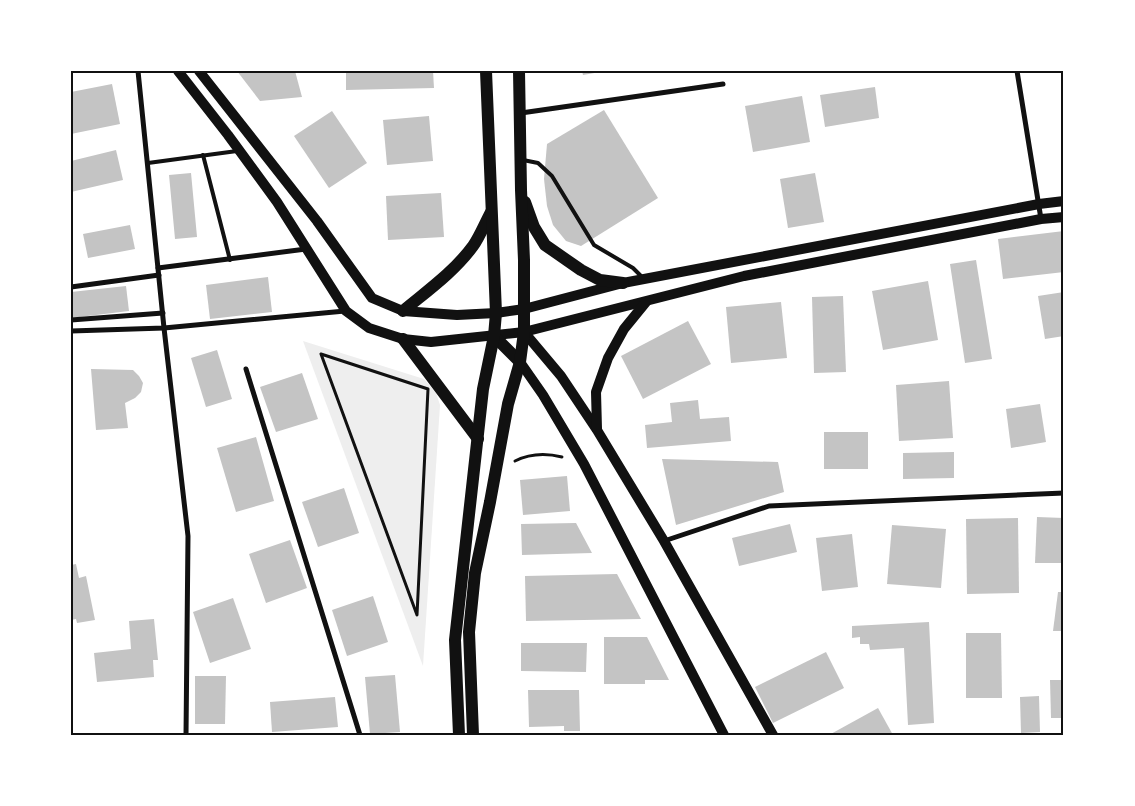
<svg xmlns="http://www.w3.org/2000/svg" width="1135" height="806" viewBox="0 0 1135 806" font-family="Rubik,sans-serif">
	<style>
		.green { fill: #eee }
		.building { fill: #c4c4c4 }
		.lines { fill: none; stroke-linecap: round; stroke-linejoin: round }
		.path { stroke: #111; stroke-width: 3 }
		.service { stroke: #111; stroke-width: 4 }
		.minor { stroke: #111; stroke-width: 5 }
		.secondary { stroke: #111; stroke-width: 10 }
		.primary { stroke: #111; stroke-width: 12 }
		.neatline { fill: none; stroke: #111; stroke-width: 2 }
	</style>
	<rect width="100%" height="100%" fill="#fff"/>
	<polygon class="green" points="303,341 424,379 436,393 440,405 423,666"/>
	<g class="building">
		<polygon points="237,71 295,71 302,97 260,101"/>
		<polygon points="346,71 433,71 434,88 346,90"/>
		<polygon points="582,71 600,71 600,72 583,75"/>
		<polygon points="112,84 120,124 71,134 71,92"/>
		<polygon points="875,87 879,118 825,127 820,95"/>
		<polygon points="802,96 810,142 753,152 745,106"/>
		<polygon points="604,110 658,198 581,246 566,241 553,225 547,206 544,179 547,144"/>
		<polygon points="332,111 367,163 329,188 294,136"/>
		<polygon points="429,116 433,161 387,165 383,120"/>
		<polygon points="116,150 123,180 71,192 71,161"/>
		<polygon points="191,173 197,237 175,239 169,175"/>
		<polygon points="815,173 824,222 788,228 780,179"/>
		<polygon points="441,193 444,237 388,240 386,196"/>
		<polygon points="130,225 135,249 88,258 83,234"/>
		<polygon points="1064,231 1064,272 1003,279 998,239"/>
		<polygon points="976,260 992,359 965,363 950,264"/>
		<polygon points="268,277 272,312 210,319 206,285"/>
		<polygon points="928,281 938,340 883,350 872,291"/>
		<polygon points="126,286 129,311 71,318 71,292"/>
		<polygon points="1064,292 1064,336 1045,339 1038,296"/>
		<polygon points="843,296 846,372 814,373 812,297"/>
		<polygon points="781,302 787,358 731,363 726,307"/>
		<polygon points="688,321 711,364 643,399 621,356"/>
		<polygon points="217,350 232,399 206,407 191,358"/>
		<polygon points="91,369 133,370 139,376 143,383 141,392 135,398 125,403 128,428 96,430"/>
		<polygon points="302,373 318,419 276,432 260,387"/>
		<polygon points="949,381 953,438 899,441 896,385"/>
		<polygon points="698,400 700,419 729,417 731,441 647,448 645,425 672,422 670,403"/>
		<polygon points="1040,404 1046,442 1011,448 1006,409"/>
		<rect x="824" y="432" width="44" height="37"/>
		<polygon points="256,437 274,501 236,512 217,448"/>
		<polygon points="954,452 954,478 903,479 903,453"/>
		<polygon points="662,459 778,462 784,492 676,525"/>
		<polygon points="567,476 570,511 523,515 520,480"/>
		<polygon points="344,488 359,533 318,547 302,502"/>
		<polygon points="1037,517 1064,518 1064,563 1035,563"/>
		<polygon points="1018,518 1019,593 967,594 966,519"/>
		<polygon points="576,523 592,553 522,555 521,524"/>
		<polygon points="790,524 797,552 739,566 732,538"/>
		<polygon points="892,525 946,529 941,588 887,584"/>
		<polygon points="852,534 858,587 822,591 816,538"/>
		<polygon points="290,540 307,588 266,603 249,554"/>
		<polygon points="76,564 79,578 86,576 95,620 77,623 76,619 71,620 71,565"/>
		<polygon points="617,574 641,619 526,621 525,576"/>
		<polygon points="1058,592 1064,592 1064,631 1053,631"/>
		<polygon points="373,596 388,642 347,656 332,610"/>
		<polygon points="233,598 251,649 210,663 193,612"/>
		<polygon points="154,619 158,660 153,660 154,677 97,682 94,653 131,649 129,621"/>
		<polygon points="929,622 934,723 908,725 904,648 870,650 869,644 860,644 860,637 852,638 852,626"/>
		<polygon points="966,633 1001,633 1002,698 966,698"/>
		<polygon points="604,637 647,637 669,680 645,680 645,684 604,684"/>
		<polygon points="521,643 587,643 586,672 521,671"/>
		<polygon points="826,652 844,688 773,723 755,687"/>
		<polygon points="395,675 400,732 370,734 365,677"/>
		<polygon points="195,676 226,676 225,724 195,724"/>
		<polygon points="1050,680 1064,680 1064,718 1051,718"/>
		<polygon points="528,690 579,690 580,731 564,731 564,726 529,727"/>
		<polygon points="1039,696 1040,732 1021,733 1020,697"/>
		<polygon points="335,697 338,727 272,732 270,702"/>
		<polygon points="878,708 893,735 829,735"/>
	</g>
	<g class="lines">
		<g class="path">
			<polygon points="321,354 428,389 417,615"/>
			<path d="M515,461C529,454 546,453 562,457"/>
		</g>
		<g class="service">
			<polyline points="203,155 230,260"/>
			<polyline points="523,160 538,163 552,176 594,245 633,268 643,278"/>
			<polyline points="148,163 237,151"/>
		</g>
		<g class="minor">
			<polyline points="138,71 164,328 188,536 186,735"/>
			<polyline points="1017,71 1041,219"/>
			<polyline points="521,113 723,84"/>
			<polyline points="158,268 306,249"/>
			<polyline points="71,287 159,275"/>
			<polyline points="71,320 163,313"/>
			<polyline points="71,331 164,328 345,311"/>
			<polyline points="246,369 360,735"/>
			<polyline points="664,541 769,506 1064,493"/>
		</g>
		<g class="secondary">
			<polyline points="178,71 228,135 277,202 346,311 369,328 403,339 431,342 524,332 744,276 1041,219 1064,217"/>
			<polyline points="199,71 317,221 372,298 403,311 457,315 496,313 524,309 623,283 1039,204 1064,201"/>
			<polyline points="524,332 561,376 597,430 664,541 773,735"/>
			<polyline points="520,362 543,395 584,464 724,735"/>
			<polyline points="597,429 596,392 608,358 624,329 646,302"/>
		</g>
		<g class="primary">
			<polyline points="525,202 534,227 545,245 581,270 600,280 623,283"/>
			<path d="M403,311C427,291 454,272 473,246C480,236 485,223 491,212"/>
			<polyline points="494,336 520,362"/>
			<polyline points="403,339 478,439"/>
			<polyline points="459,735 455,640 483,389 494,336 496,313 486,71"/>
			<polyline points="473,735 469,632 475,573 490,502 508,404 520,362 524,332 524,260 521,190 519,71"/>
		</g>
	</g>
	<rect width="1135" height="806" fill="none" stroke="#ffffff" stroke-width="145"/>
	<rect x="72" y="72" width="990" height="662" class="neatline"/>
</svg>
